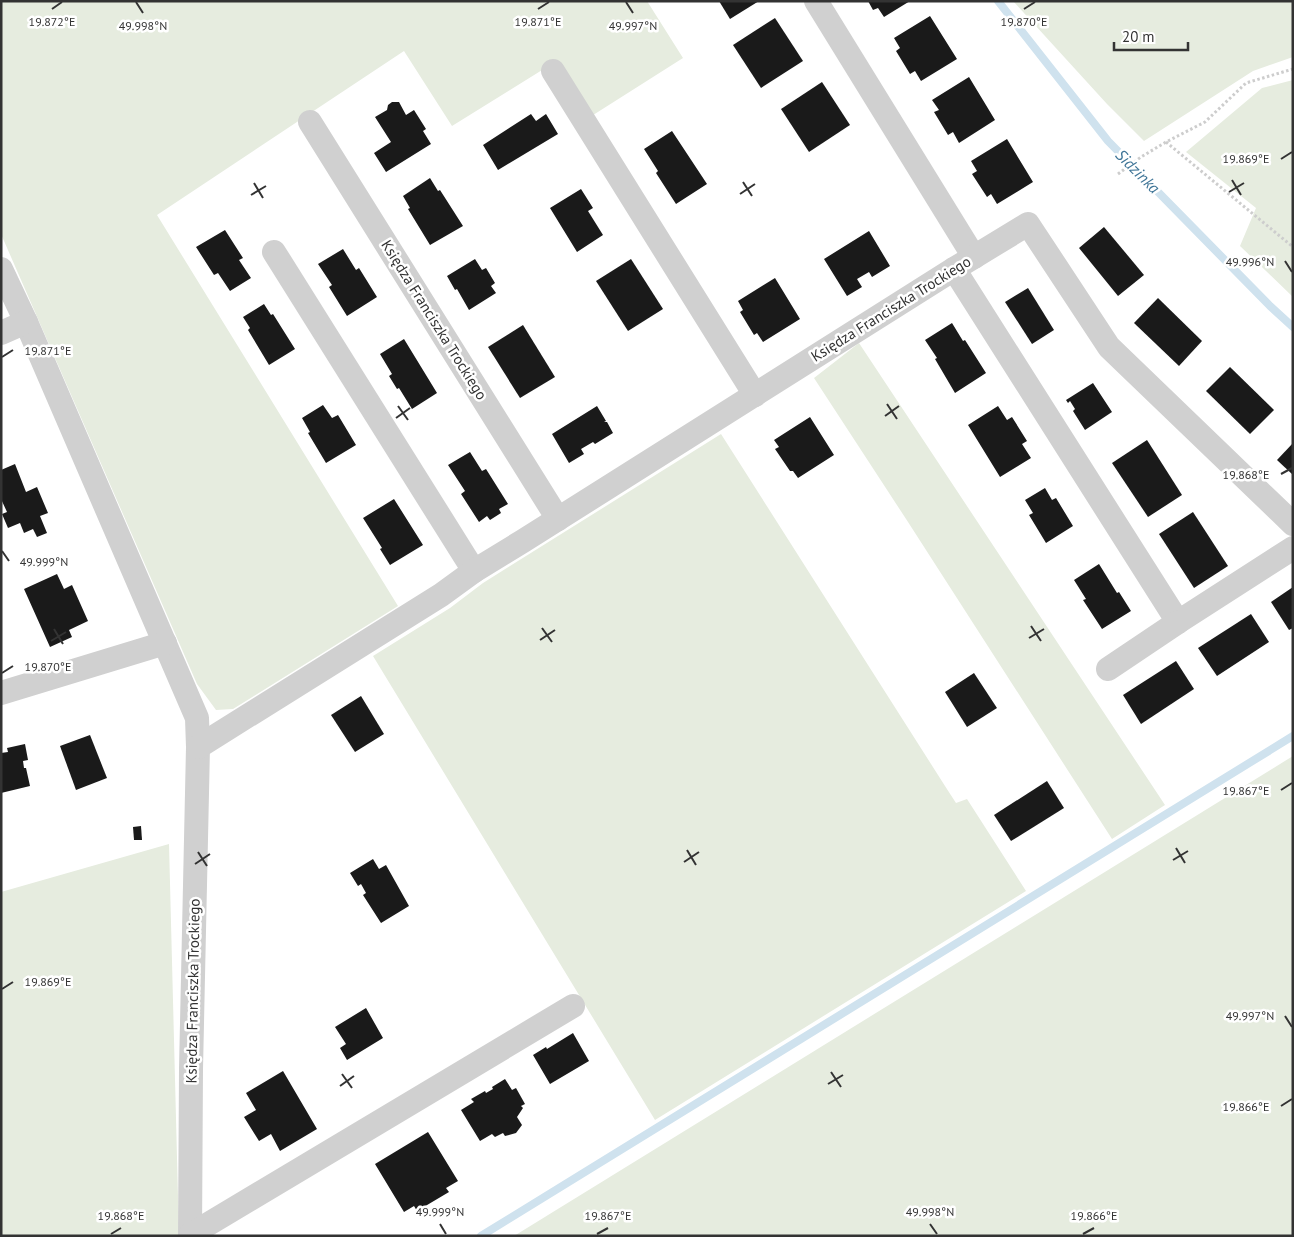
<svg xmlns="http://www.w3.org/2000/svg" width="1294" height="1237" viewBox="0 0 1294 1237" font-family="'PT Sans',sans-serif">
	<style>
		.green { fill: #e6ecdf }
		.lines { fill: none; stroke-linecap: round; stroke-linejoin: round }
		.stream { stroke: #cfe2ee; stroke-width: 8 }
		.building { fill: #1a1a1a }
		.path { stroke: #cdcdcd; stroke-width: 3; stroke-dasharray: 2.5 2.5; stroke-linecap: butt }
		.minor { stroke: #d0d0d0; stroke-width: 24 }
		.ticks { fill: none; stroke: #333; stroke-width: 2 }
		.labels { text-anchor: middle; stroke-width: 5; stroke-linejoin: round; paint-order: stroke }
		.street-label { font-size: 15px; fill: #333; stroke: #fff }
		.water-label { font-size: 16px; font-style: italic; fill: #3f7597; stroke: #fff }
		.ticks-label { font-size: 12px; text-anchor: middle; fill: #333; stroke: #fff; stroke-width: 5; stroke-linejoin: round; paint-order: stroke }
	</style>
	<rect width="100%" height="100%" fill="#fff"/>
	<g class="green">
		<polygon points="1,1 647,1 683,58 590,117 555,62 452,126 404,51 157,215 398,606 233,709 216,710 197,684 1,234"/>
		<polygon points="1013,1 1293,1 1293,57 1253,71 1144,141 1107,104"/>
		<polygon points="1293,80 1293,297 1240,246 1256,208 1186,152 1262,88"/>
		<polygon points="859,343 1165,805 1112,839 908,522 814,378"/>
		<polygon points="721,434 945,786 956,803 967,799 1026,891 655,1120 373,656 450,608 483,583"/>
		<polygon points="1293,756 1293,1236 514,1236"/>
		<polygon points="169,844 179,1236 1,1236 1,892"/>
	</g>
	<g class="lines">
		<g class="stream">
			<polyline points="998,1 1108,141 1270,306 1293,327"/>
			<polyline points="481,1236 1293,736"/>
		</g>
	</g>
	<g class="building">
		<polygon points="719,1 759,1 730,19"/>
		<polygon points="868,1 910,1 884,17 878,8 873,10"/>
		<polygon points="930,16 957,59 921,81 915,71 910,74 896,51 900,48 894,38"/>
		<polygon points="775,18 803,61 761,88 733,45"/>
		<polygon points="969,77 995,120 959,143 953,132 948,135 934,112 939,110 932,100"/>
		<polygon points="822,82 850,125 809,152 781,109"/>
		<polygon points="392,102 399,102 406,115 414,110 426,129 423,131 431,144 386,172 374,153 391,142 375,117 387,110 388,105"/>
		<polygon points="531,114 536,121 546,114 558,134 498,170 483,145"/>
		<polygon points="672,131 707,184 676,204 656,173 658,171 644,149"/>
		<polygon points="1007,139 1033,182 997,204 991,194 987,197 972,174 977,171 971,161"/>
		<polygon points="430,178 438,191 440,190 463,226 430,245 408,209 410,208 403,196"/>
		<polygon points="581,189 593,208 588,211 603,235 577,252 550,208"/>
		<polygon points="1104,227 1144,275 1118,296 1079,248"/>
		<polygon points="225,230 243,258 239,260 251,278 230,291 218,273 214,275 196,247"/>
		<polygon points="869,231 890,266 872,277 869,272 857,279 862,287 847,296 824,259"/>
		<polygon points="343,249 356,270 359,268 377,297 347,316 329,287 332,285 318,264"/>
		<polygon points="475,259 482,270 486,268 495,283 491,286 496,293 469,310 457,289 455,290 447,276"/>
		<polygon points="631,259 663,309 628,331 596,281"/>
		<polygon points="775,278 800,319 763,342 757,333 754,335 740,312 743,310 738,301"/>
		<polygon points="1028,288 1054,330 1032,344 1005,302"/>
		<polygon points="1158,298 1202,341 1179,366 1134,323"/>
		<polygon points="264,304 271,315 273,314 295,349 269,365 248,330 250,328 243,317"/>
		<polygon points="952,323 963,341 965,340 986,373 955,393 935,359 937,358 925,340"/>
		<polygon points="523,325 555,377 520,398 488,347"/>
		<polygon points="404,339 437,393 412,409 399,388 397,389 389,376 392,374 380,354"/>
		<polygon points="1230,367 1274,410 1250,434 1206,391"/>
		<polygon points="1093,383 1112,412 1085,430 1073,411 1075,409 1070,401 1068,403 1066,400"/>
		<polygon points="323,405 332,418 338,415 356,445 326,463 308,433 310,432 302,418"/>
		<polygon points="597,406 606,421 604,422 607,422 613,433 595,444 593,442 581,449 584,454 569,463 552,434"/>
		<polygon points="998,406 1007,420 1012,417 1027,441 1022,444 1031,458 1000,477 968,425"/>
		<polygon points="810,417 834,455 798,478 793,471 790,471 775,449 779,447 774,440"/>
		<polygon points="1147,440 1182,495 1148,517 1112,463"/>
		<polygon points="1293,443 1293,475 1277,460"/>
		<polygon points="470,452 482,471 486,469 508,504 499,509 501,513 490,520 487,516 479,522 461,494 465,491 448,465"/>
		<polygon points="15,464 26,492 37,487 48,513 40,516 47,533 37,537 33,529 24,533 20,523 8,528 2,514 7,512 1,499 1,470"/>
		<polygon points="1045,488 1052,500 1056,498 1073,526 1046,543 1029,515 1033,513 1025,500"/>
		<polygon points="394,499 423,545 390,565 380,549 382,548 363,518"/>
		<polygon points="1193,512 1228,566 1194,588 1159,534"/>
		<polygon points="1099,564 1117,593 1119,592 1131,611 1102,629 1083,600 1086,599 1074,580"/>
		<polygon points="57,574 64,589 72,585 88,621 69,630 72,637 50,647 24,589"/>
		<polygon points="1293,587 1293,628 1289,630 1271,602"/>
		<polygon points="1251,614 1269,642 1217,676 1198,648"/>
		<polygon points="1176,661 1194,689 1141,724 1123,695"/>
		<polygon points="974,673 997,708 967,727 945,692"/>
		<polygon points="361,696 384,734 355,752 331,715"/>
		<polygon points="90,735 107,778 76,790 60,746"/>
		<polygon points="25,744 28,760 23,761 24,768 26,768 30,786 1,793 1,753 8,752 7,748"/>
		<polygon points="1047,781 1064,808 1011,841 994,815"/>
		<polygon points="141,826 142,840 134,840 133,827"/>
		<polygon points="373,859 379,869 386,865 409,906 381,923 363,895 366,893 361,884 358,886 350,873"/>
		<polygon points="366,1008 383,1038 347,1060 340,1048 346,1044 335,1027"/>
		<polygon points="573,1033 589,1061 550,1084 533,1055 546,1047 547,1049"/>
		<polygon points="283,1071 317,1129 280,1151 271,1134 259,1141 244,1117 256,1110 246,1093"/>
		<polygon points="505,1079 512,1090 516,1088 525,1104 521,1106 523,1108 517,1117 522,1125 516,1133 505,1136 503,1133 495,1137 492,1134 480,1141 461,1110 474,1102 471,1099 485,1091 486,1093 493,1089 492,1087"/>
		<polygon points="428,1132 458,1181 446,1188 449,1192 417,1211 414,1206 404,1212 375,1164"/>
	</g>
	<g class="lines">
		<g class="path">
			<polyline points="1166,142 1293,247"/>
			<polyline points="1118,174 1141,157 1166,142 1205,122 1246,83 1293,69"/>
		</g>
		<g class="minor">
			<polyline points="816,1 974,257"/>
			<polyline points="553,71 755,395"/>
			<polyline points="310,122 558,519"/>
			<polyline points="274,252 474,571"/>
			<polyline points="1,269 26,322 197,718 198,747 191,1069 190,1236"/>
			<polyline points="954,269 1178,622 1293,548"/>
			<polyline points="1,333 26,322"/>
			<polyline points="1108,669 1178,622"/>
			<polyline points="1,693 165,643"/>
			<polyline points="198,747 441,595 474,571 523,541 954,269 1028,224 1109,347 1293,524"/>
			<polyline points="190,1235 573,1006"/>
		</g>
	</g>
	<path class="ticks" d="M136,2L143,13M626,2L633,13M52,9L62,2M538,9L549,2M1024,9L1035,2M1281,159L1292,152M1232,180L1241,195M743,182L752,196M254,183L263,198M1229,192L1244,183M740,194L755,184M251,195L266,186M1285,261L1292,272M2,357L13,350M887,404L897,419M398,406L408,420M885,416L899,406M396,418L410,408M1281,474L1292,468M2,551L9,561M1031,626L1041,641M542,628L552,642M54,629L63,644M1029,638L1044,629M540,640L555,630M51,641L66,632M2,673L13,666M1281,790L1292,783M1176,848L1185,863M687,850L696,865M198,852L207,866M1173,860L1188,851M684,862L699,852M195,864L210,854M2,989L13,982M1285,1016L1292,1027M831,1072L841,1087M342,1074L352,1088M828,1084L843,1075M340,1086L354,1076M1281,1106L1292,1099M440,1224L446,1234M930,1224L937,1234M111,1234L121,1228M597,1234L608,1228M1083,1234L1094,1228"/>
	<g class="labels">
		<g class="street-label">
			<text transform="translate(891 309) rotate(-32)" y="5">Księdza Franciszka Trockiego</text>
			<text transform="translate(434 320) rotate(58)" y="5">Księdza Franciszka Trockiego</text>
			<text transform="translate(193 991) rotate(-89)" y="5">Księdza Franciszka Trockiego</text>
		</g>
		<g class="water-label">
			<text transform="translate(1138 171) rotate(45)" y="6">Sidzinka</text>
		</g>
	</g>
	<g class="ticks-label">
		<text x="52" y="26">19.872°E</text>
		<text x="538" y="26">19.871°E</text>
		<text x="1024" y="26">19.870°E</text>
		<text x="143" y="30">49.998°N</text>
		<text x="633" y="30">49.997°N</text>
		<text x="1246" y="163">19.869°E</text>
		<text x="1250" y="266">49.996°N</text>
		<text x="48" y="355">19.871°E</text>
		<text x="1246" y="479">19.868°E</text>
		<text x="44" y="566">49.999°N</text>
		<text x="48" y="671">19.870°E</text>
		<text x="1246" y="795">19.867°E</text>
		<text x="48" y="986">19.869°E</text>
		<text x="1250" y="1020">49.997°N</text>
		<text x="1246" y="1111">19.866°E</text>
		<text x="440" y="1216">49.999°N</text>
		<text x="930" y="1216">49.998°N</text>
		<text x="121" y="1220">19.868°E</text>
		<text x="608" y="1220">19.867°E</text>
		<text x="1094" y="1220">19.866°E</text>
	</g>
	<rect width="1294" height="1237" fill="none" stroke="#333333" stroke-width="5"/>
	<path d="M1114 42v8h74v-8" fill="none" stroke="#333333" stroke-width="2.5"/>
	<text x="1122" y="42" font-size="15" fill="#333333" stroke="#ffffff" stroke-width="4" paint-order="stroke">20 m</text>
</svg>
